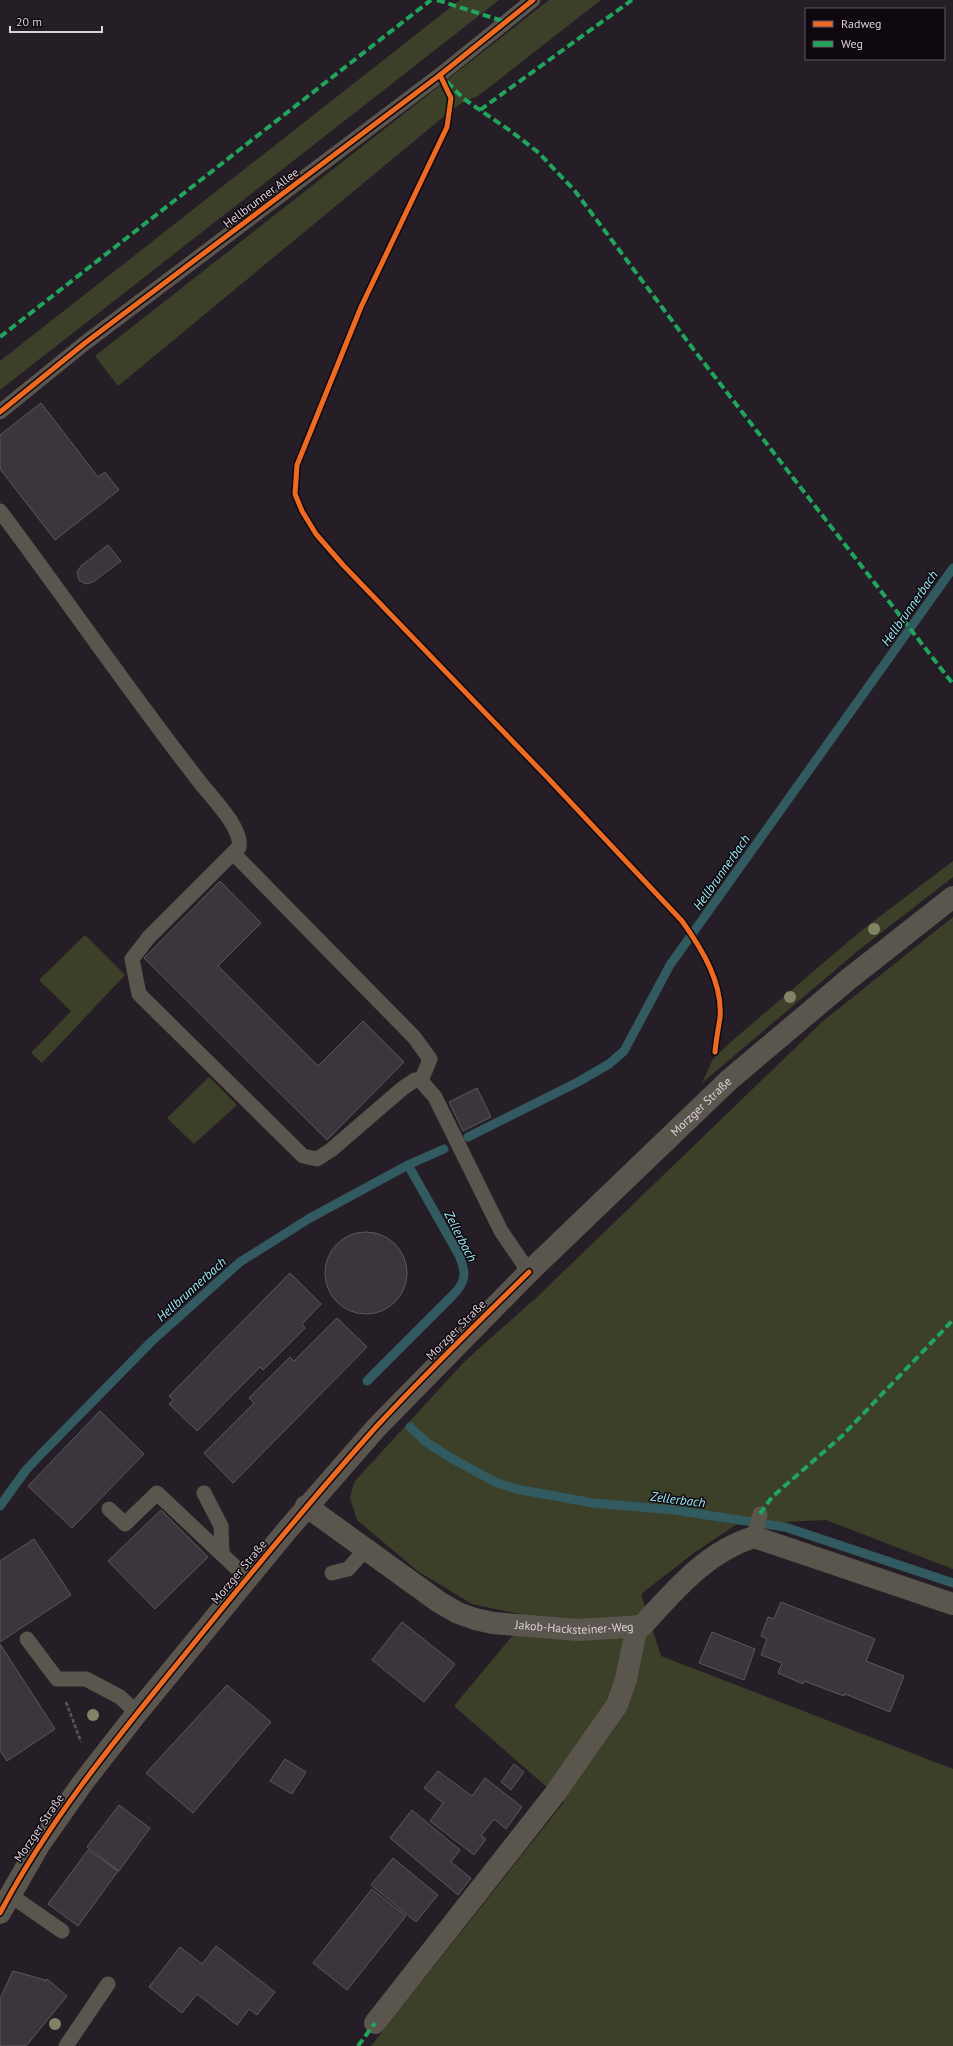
<svg xmlns="http://www.w3.org/2000/svg" width="953" height="2046" viewBox="0 0 953 2046" font-family="'PT Sans',sans-serif">
	<style>
		.green { fill: #3c4029 }
		.lines { fill: none; stroke-linecap: round; stroke-linejoin: round }
		.stream { stroke: #315b61; stroke-width: 9 }
		.building { fill: #3b353e; stroke: #5c565e }
		.path { stroke: #5c5754; stroke-width: 2.5; stroke-dasharray: 4 2; stroke-linecap: butt }
		.service { stroke: #5b564d; stroke-width: 15 }
		.minor { stroke: #5b564d; stroke-width: 22 }
		.tertiary { stroke: #5b564d; stroke-width: 22 }
		.quiet { stroke: #20a55d; stroke-width: 4; stroke-dasharray: 8 4; stroke-linecap: butt }
		.cycleway-casing { stroke: #0f080e; stroke-width: 8 }
		.cycleway { stroke: #ed6a23; stroke-width: 5 }
		.tree { fill: #818364 }
		.labels { text-anchor: middle; stroke-width: 3; stroke-linejoin: round; paint-order: stroke }
		.street-label { font-size: 12px; fill: #dcd2db; stroke: #0f080e }
		.water-label { font-size: 13px; font-style: italic; fill: #9beffa; stroke: #0f080e }
	</style>
	<rect width="100%" height="100%" fill="#261e26"/>
	<g class="green">
		<polygon points="460,0 499,0 0,390 0,361"/>
		<polygon points="549,0 601,0 478,96 463,102 447,114 118,386 95,356"/>
		<polygon points="953,861 953,877 860,949 702,1083 713,1059 733,1040 862,930"/>
		<polygon points="953,917 953,1569 826,1520 737,1524 695,1552 641,1594 661,1656 953,1769 953,2046 371,2046 564,1802 454,1706 529,1616 472,1604 419,1572 357,1520 350,1498 354,1482 465,1361 536,1298 822,1022"/>
		<polygon points="85,935 125,975 42,1063 31,1053 71,1011 39,980"/>
		<polygon points="209,1077 237,1105 194,1144 167,1118"/>
	</g>
	<g class="lines">
		<g class="stream">
			<polyline points="468,1137 578,1082 609,1064 624,1051 670,965 953,568"/>
			<path d="M367,1381L453,1295C467,1281 466,1272 459,1255L408,1165"/>
			<polyline points="410,1427 426,1442 451,1458 495,1482 516,1489 593,1503 674,1510 785,1527 953,1583"/>
			<polyline points="0,1506 26,1470 44,1451 152,1341 240,1262 310,1218 408,1165 444,1149"/>
		</g>
	</g>
	<g class="building">
		<polygon points="41,403 98,477 105,472 119,490 55,540 0,469 0,435"/>
		<polygon points="108,545 121,561 93,582 86,584 79,580 77,572 81,566"/>
		<polygon points="220,881 261,923 218,966 318,1066 363,1021 404,1062 327,1140 144,958"/>
		<polygon points="477,1088 491,1117 463,1131 449,1102"/>
		<circle cx="366" cy="1273" r="41"/>
		<polygon points="290,1273 321,1304 302,1324 305,1328 263,1370 260,1367 197,1431 169,1404 174,1400 169,1396"/>
		<polygon points="337,1318 367,1347 233,1483 204,1453 254,1403 249,1398 290,1357 294,1361"/>
		<polygon points="100,1411 144,1454 72,1528 28,1486"/>
		<polygon points="161,1510 208,1557 155,1609 108,1561"/>
		<polygon points="34,1539 71,1595 0,1642 0,1561"/>
		<polygon points="781,1602 875,1639 866,1661 904,1676 890,1712 845,1694 844,1696 804,1681 803,1684 778,1673 782,1663 761,1655 767,1639 761,1636 768,1617 774,1619"/>
		<polygon points="402,1622 455,1664 424,1702 372,1660"/>
		<polygon points="712,1632 755,1649 744,1680 699,1663"/>
		<polygon points="0,1644 55,1729 7,1761 0,1751"/>
		<polygon points="227,1685 271,1722 193,1813 146,1773"/>
		<polygon points="285,1759 306,1772 292,1794 270,1781"/>
		<polygon points="514,1764 524,1772 511,1790 501,1782"/>
		<polygon points="438,1771 472,1796 485,1778 522,1807 506,1829 494,1819 481,1836 486,1839 474,1855 430,1821 443,1803 424,1788"/>
		<polygon points="119,1805 150,1828 119,1871 87,1847"/>
		<polygon points="412,1810 460,1850 451,1862 471,1878 458,1895 390,1838"/>
		<polygon points="88,1850 118,1871 78,1926 48,1904"/>
		<polygon points="393,1858 438,1895 416,1922 371,1885"/>
		<polygon points="372,1889 406,1916 347,1990 313,1963"/>
		<polygon points="216,1946 275,1992 257,2015 249,2009 237,2025 197,1994 182,2013 149,1987 180,1947 202,1964"/>
		<polygon points="13,1971 45,1980 45,1982 47,1979 67,1996 26,2046 0,2046 0,1999"/>
	</g>
	<g class="lines">
		<g class="path">
			<path d="M450,97L447,127L361,307L297,465L295,494L302,511L316,534L343,565L545,775L682,921C702,949 723,983 720,1018C718,1030 716,1041 715,1052"/>
			<polyline points="66,1702 81,1742"/>
		</g>
		<g class="service">
			<polyline points="0,412 85,343 440,75 533,0"/>
			<path d="M0,511C67,600 130,693 199,781C210,796 243,828 239,847L149,937L132,959L139,994L303,1156L317,1159L331,1150L403,1088L415,1080L421,1081L435,1097L501,1231L529,1272"/>
			<polyline points="233,853 414,1037 430,1059 421,1081"/>
			<polyline points="204,1493 221,1526 222,1554"/>
			<polyline points="109,1509 125,1524 157,1493 247,1578"/>
			<polyline points="754,1537 760,1514"/>
			<polyline points="332,1573 348,1569 366,1549"/>
			<polyline points="27,1639 57,1679 86,1679 120,1697 137,1713"/>
			<polyline points="10,1895 62,1931"/>
			<polyline points="66,2046 108,1984"/>
		</g>
		<g class="minor">
			<path id="s1" d="M306,1506L439,1602L458,1613L475,1619L493,1623L578,1630L642,1626C675,1590 706,1552 754,1537L953,1604"/>
			<polyline points="375,2023 554,1795 617,1705 626,1679 637,1626"/>
		</g>
		<path class="tertiary" id="s2" d="M0,1913L39,1845L84,1781L137,1713L288,1529L377,1427L529,1272L729,1080L850,978L953,897"/>
		<g class="quiet">
			<polyline points="437,0 506,22"/>
			<polyline points="447,82 464,99 512,132 539,153 575,191 694,350 953,684"/>
			<polyline points="480,110 632,0"/>
			<polyline points="0,337 431,0"/>
			<polyline points="760,1514 772,1497 842,1436 953,1320"/>
			<polyline points="358,2046 375,2023"/>
		</g>
		<defs>
			<g id="cycleway">
				<path d="M440,75L451,98L447,127L361,307L297,465L295,494L302,511L316,534L343,565L545,775L682,921C702,949 723,983 720,1018C718,1030 716,1041 715,1052"/>
				<polyline points="0,412 85,343 440,75 533,0"/>
				<path d="M0,1913C49,1820 116,1739 182,1658C245,1580 309,1502 376,1427C425,1374 477,1323 529,1272"/>
			</g>
		</defs>
		<use href="#cycleway" class="cycleway-casing"/>
		<use href="#cycleway" class="cycleway"/>
	</g>
	<g class="tree">
		<circle cx="874" cy="929" r="6"/>
		<circle cx="790" cy="997" r="6"/>
		<circle cx="93" cy="1715" r="6"/>
		<circle cx="55" cy="2024" r="6"/>
	</g>
	<g class="labels">
		<g class="street-label">
			<text transform="translate(261 198) rotate(-37)" y="4">Hellbrunner Allee</text>
			<text dy="4" stroke="none"><textPath href="#s2" startOffset="1072">Morzger Straße</textPath></text>
			<text transform="translate(456 1330) rotate(-45)" y="4">Morzger Straße</text>
			<text transform="translate(239 1572) rotate(-50)" y="4">Morzger Straße</text>
			<text dy="4" stroke="none"><textPath href="#s1" startOffset="304">Jakob-Hacksteiner-Weg</textPath></text>
			<text transform="translate(39 1828) rotate(-56)" y="4">Morzger Straße</text>
		</g>
		<g class="water-label">
			<text transform="translate(909 608) rotate(-55)" y="5">Hellbrunnerbach</text>
			<text transform="translate(721 872) rotate(-55)" y="5">Hellbrunnerbach</text>
			<text transform="translate(461 1236) rotate(63)" y="5">Zellerbach</text>
			<text transform="translate(191 1289) rotate(-42)" y="5">Hellbrunnerbach</text>
			<text transform="translate(678 1499) rotate(7)" y="5">Zellerbach</text>
		</g>
	</g>
	<rect x="805" y="8" width="140" height="52" fill="#0f080e" stroke="#615960"/>
	<rect x="813" y="21" width="20" height="6" fill="#ed6a23" stroke="#615960"/>
	<text x="841" y="28" font-size="12" fill="#dcd2db">Radweg</text>
	<rect x="813" y="41" width="20" height="6" fill="#20a55d" stroke="#615960"/>
	<text x="841" y="48" font-size="12" fill="#dcd2db">Weg</text>
	<path d="M10 26v6h92v-6" fill="none" stroke="#dcd2db" stroke-width="2"/>
	<text x="16" y="26" font-size="12" fill="#dcd2db" stroke="#0f080e" stroke-width="3" paint-order="stroke">20 m</text>
</svg>
